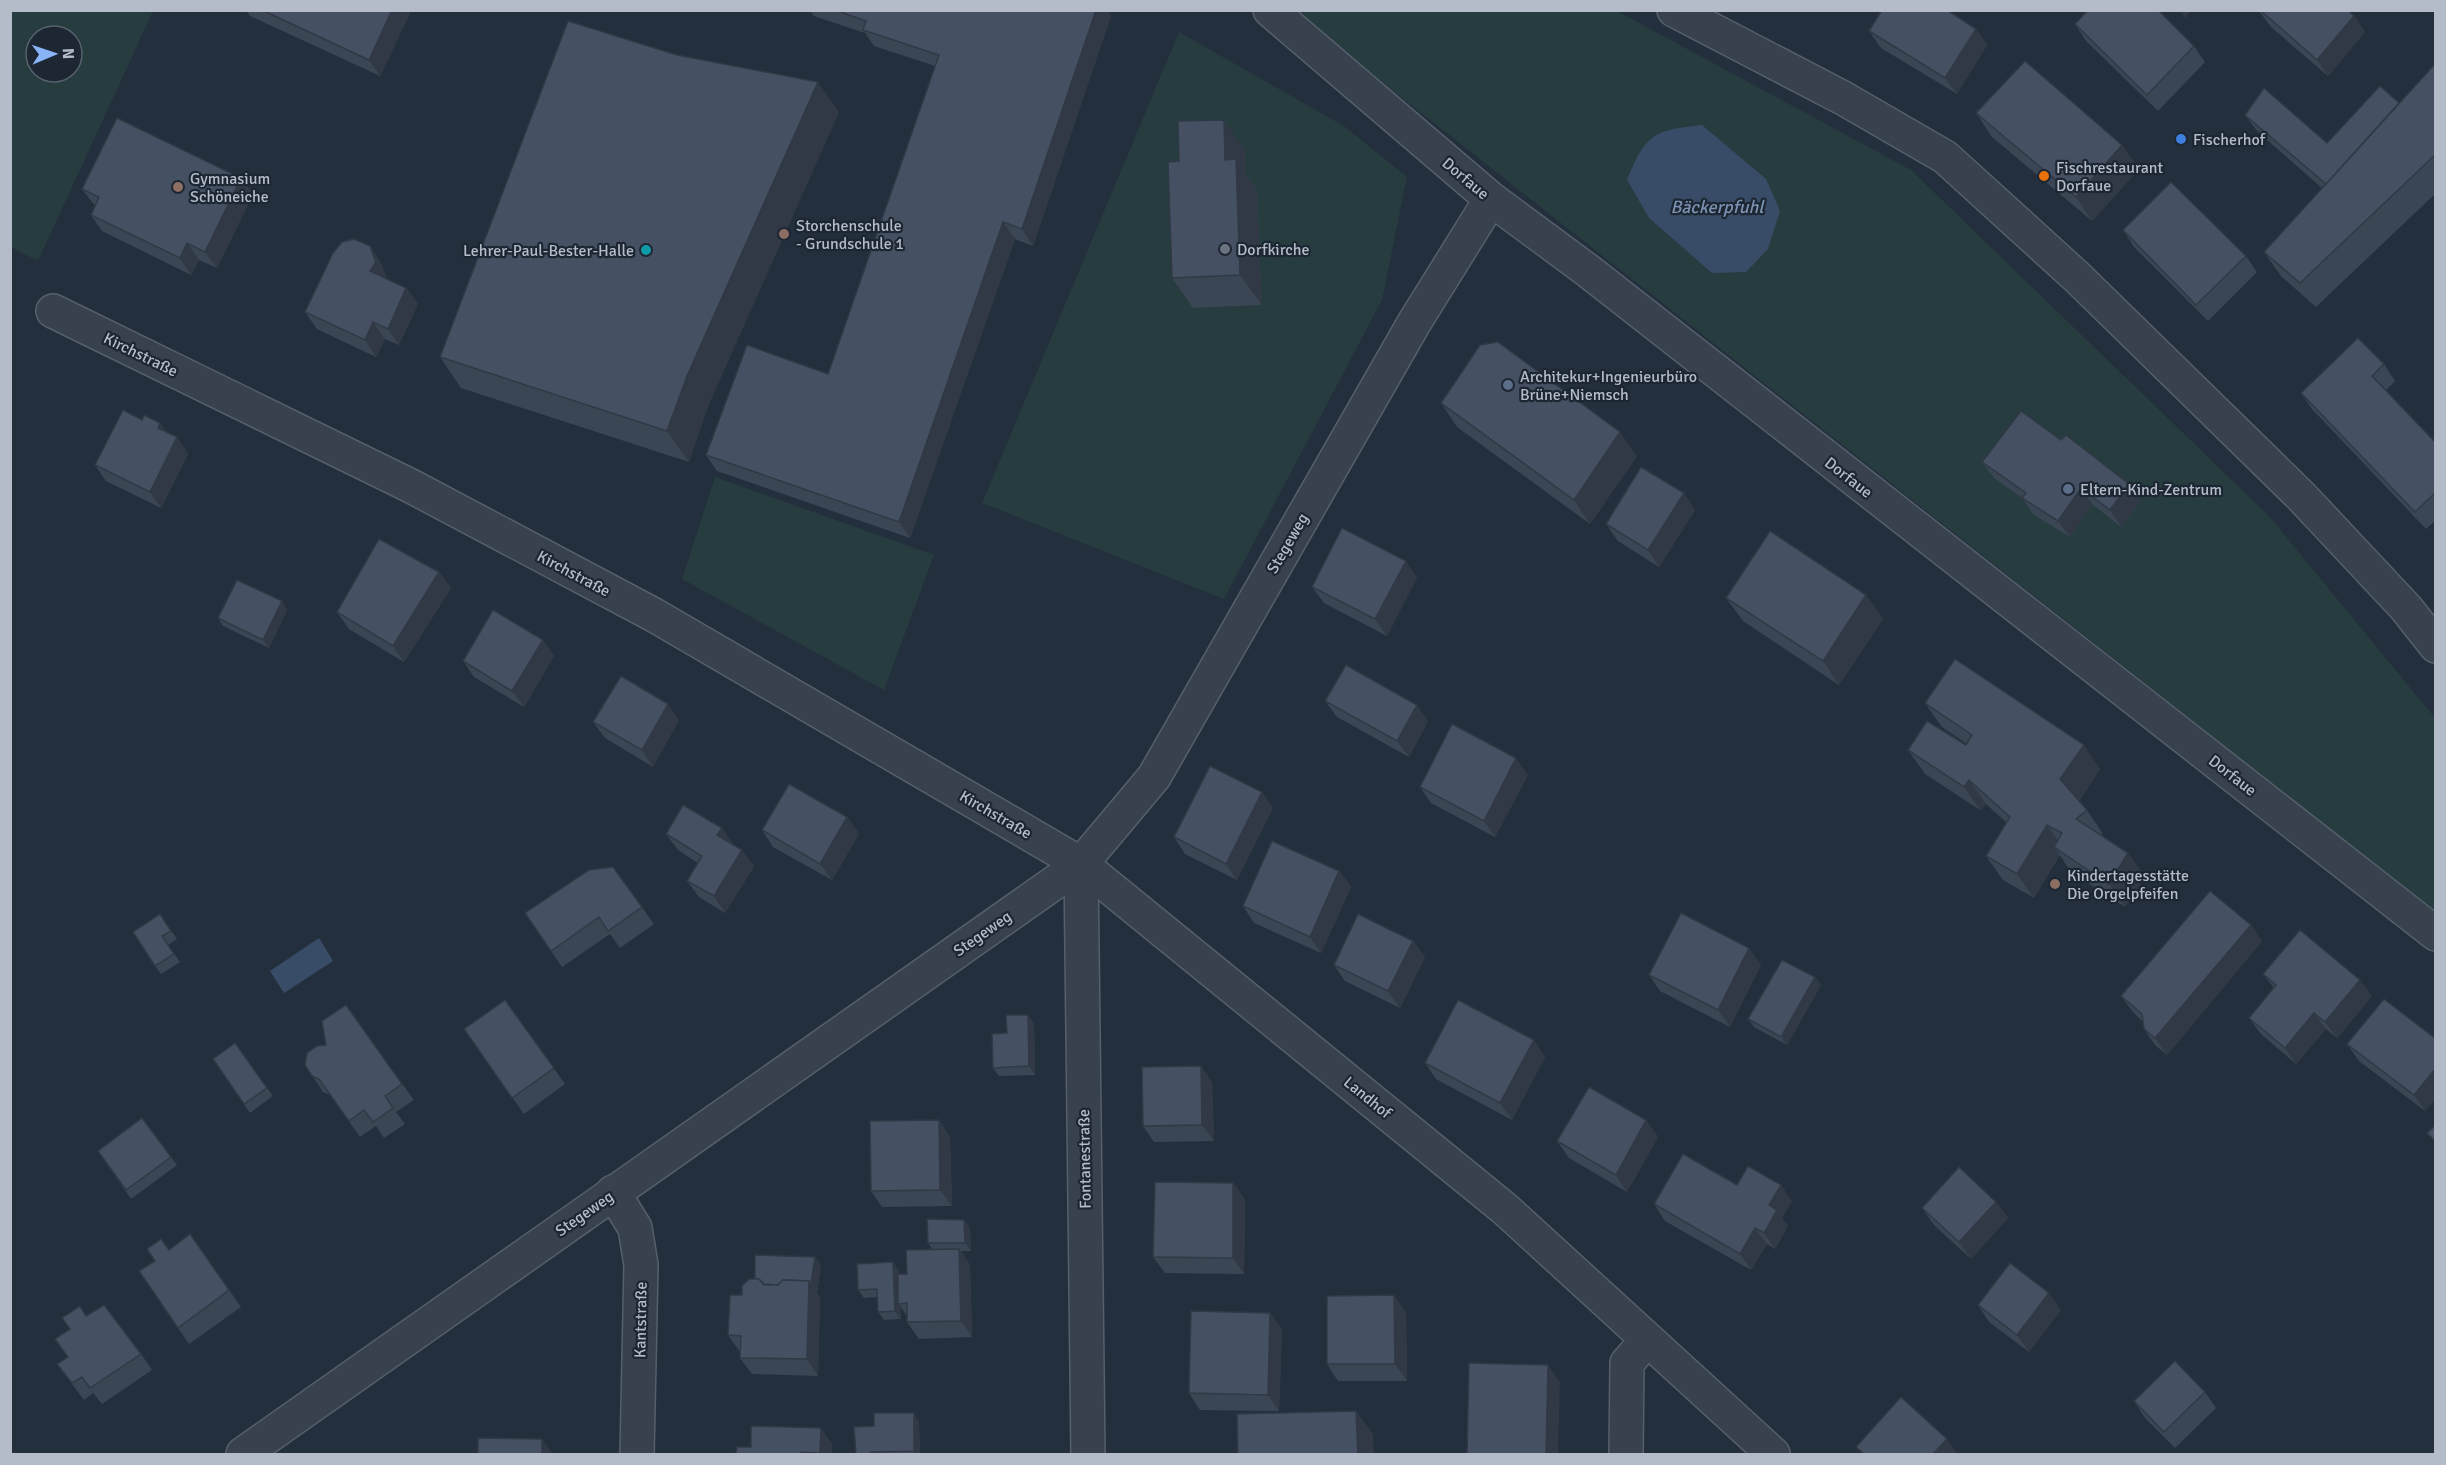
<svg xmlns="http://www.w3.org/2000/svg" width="2446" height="1465" viewBox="0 0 2446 1465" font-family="Signika,sans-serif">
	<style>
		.green { fill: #263c3f; fill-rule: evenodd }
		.water { fill: #394c67 }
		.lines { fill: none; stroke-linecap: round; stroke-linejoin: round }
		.minor-casing { stroke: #565f6c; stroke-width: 36 }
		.minor { stroke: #38414e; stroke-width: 33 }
		.wall { fill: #3b4654 }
		.shaded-wall { fill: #303945 }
		.building { fill: #455162; stroke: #303945; stroke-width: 1.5 }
		.shop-dot { fill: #3f7fe0; stroke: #1d2633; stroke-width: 2 }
		.food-dot { fill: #e8710a; stroke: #1d2633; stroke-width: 2 }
		.education-dot { fill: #8d6e63; stroke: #1d2633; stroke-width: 2 }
		.worship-dot { fill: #6b7280; stroke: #1d2633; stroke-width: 2 }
		.culture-dot { fill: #0f9aa8; stroke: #1d2633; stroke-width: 2 }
		.service-dot { fill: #5c6f8a; stroke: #1d2633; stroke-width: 2 }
		.labels { text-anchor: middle; stroke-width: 4.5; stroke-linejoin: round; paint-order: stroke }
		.poi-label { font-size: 16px; fill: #b4bcc9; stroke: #1d2633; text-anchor: start }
		.street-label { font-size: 16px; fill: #b4bcc9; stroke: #1d2633 }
		.water-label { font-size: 18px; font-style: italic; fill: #7c92b1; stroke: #1d2633 }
	</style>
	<rect width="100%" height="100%" fill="#242f3e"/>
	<g class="green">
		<path d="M10,11H153L38,261L11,247ZM36,36H72V72H36Z"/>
		<path d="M1292,11H1617L1911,170L2269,516L2435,718V912ZM1627,180L1712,273L1649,218Z"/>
		<polygon points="1179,32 1344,126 1407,177 1382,300 1224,599 982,503"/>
		<polygon points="715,477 934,555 884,690 682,579"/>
	</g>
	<g class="water">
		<path d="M1702,125L1766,179L1780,211L1768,249L1746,272L1712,273L1649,218L1627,180C1645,134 1654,130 1702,125Z"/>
		<polygon points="319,938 333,961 284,993 270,971"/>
	</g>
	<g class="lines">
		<defs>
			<g id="minor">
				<polyline points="1270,10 1491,199 1587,270 2436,934"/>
				<polyline points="1674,10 1843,98 1945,157 2077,277 2301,496 2406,608 2436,646"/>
				<polyline points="53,311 411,486 654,615 1081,864 1505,1209 1773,1454"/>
				<polyline points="1081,864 1088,1454"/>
				<polyline points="613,1192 635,1228 641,1265 637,1454"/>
				<polyline points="243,1454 1081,864 1154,777 1414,323 1491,199"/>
				<polyline points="1626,1454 1627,1363 1647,1340"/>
			</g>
		</defs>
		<use href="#minor" class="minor-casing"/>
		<use href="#minor" class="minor"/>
	</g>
	<g class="wall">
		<polygon points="246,10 408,10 410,13 380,76 250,16"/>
		<polygon points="810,10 1108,10 1111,16 1033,246 1015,239 910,538 717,471 706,455 828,374 935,66 874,46 865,33 814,16"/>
		<polygon points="2259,11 2354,16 2365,32 2328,76 2271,27"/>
		<polygon points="2075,24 2194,46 2205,62 2158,111 2086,41"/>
		<polygon points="1976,29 1987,45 1957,94 1881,48 1869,31"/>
		<polygon points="2436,63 2436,193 2316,307 2281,276 2264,252 2322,188 2257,131 2245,115 2327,143 2399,103"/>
		<polygon points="839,112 708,406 689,462 461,388 440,357"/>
		<polygon points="1976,113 2122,145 2139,169 2092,221 1992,137"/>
		<polygon points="1245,150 1246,174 1257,190 1262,305 1193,308 1172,278"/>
		<polygon points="241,178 253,194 217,268 199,260 191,275 102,231 91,215 95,206 82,189"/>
		<polygon points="2123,230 2246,256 2257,272 2208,321 2134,247"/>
		<polygon points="370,246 381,263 387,279 406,288 418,304 399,345 385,339 376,357 317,329 305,312"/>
		<polygon points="2384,364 2395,381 2386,390 2436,443 2436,520 2426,529 2312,409 2301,393"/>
		<polygon points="1441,403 1637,456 1590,524 1457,427"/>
		<polygon points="142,420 160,423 166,432 177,437 188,454 161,508 106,481 95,465"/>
		<polygon points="1982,462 2141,501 2121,527 2092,504 2070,537 2034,515 2022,498 1994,478"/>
		<polygon points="1695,510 1659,567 1618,541 1606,524"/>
		<polygon points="439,572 451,588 404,662 349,629 337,612"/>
		<polygon points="1417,577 1387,636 1324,603 1312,587"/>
		<polygon points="1866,595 1883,619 1839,685 1743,621 1726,598"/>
		<polygon points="287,610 269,648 223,626 218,618"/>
		<polygon points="543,640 554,656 524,707 474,677 463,661"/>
		<polygon points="1325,701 1428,721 1409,757 1337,717"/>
		<polygon points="1925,703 2100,769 2079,801 2087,810 2103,834 2101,835 2128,853 2145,877 2125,907 2070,871 2060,855 2034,898 2003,880 1986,856 2006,822 1986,804 1980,810 1925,774 1908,750 1966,745 1967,744 1942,727"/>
		<polygon points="679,720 653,767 605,738 593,722"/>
		<polygon points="1528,775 1495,837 1431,803 1420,787"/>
		<polygon points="1262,792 1273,808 1237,880 1185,854 1174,837"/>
		<polygon points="847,817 859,834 832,880 773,847 762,830"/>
		<polygon points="722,828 733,844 754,866 725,913 699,897 687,881 698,863 678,850 666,834"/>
		<polygon points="613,867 654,924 620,948 610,934 562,967 525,913"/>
		<polygon points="1339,871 1351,887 1321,953 1254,923 1243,906"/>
		<polygon points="160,914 177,939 168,945 180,962 161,974 155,966"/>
		<polygon points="2251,925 2262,941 2167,1055 2155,1045 2144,1029 2143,1022 2133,1012 2121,996"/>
		<polygon points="1413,941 1425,957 1400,1008 1345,981 1334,965"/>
		<polygon points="1761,965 1730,1027 1660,991 1649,975"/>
		<polygon points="2263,974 2372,996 2337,1038 2326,1029 2296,1064 2261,1034 2249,1018 2274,988"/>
		<polygon points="1815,977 1821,985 1787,1045 1754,1027 1748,1019"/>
		<polygon points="505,1000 565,1084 524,1114 464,1029"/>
		<polygon points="346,1005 414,1100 396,1112 405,1124 384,1138 376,1126 360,1137 330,1095 323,1092 305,1065 326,1045"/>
		<polygon points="1034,1023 1035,1075 999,1076 993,1068 1007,1033"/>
		<polygon points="2436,1039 2436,1098 2425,1111 2359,1061 2347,1044"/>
		<polygon points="235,1043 273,1096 250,1113 213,1059"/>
		<polygon points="1545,1057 1512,1120 1436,1079 1425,1063"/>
		<polygon points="1212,1082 1214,1141 1154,1142 1143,1126"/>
		<polygon points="142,1118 177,1165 131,1199 98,1151"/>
		<polygon points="939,1120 950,1137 952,1206 882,1207 871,1191"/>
		<polygon points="1646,1120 1658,1137 1627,1192 1569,1158 1557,1141"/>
		<polygon points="1233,1183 1245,1200 1244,1274 1165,1273 1153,1257"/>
		<polygon points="1737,1185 1792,1201 1782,1218 1788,1226 1775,1249 1767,1244 1751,1270 1665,1221 1654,1204"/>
		<polygon points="1996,1202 2008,1218 1971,1259 1934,1225 1922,1208"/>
		<polygon points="970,1228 971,1251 961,1251 970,1265 972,1337 919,1339 907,1322 907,1316 900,1306 901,1319 884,1320 878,1312 878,1297 864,1298 858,1290 899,1271 899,1274 907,1274 932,1249 928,1243"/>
		<polygon points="190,1234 241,1307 189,1344 139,1271 155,1261"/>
		<polygon points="821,1265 817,1293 820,1297 818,1376 752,1374 740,1358 740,1352 728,1335 742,1295 755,1279"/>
		<polygon points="1978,1305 2061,1310 2029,1352 1989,1322"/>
		<polygon points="1406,1312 1407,1381 1338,1381 1327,1364"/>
		<polygon points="1270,1313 1282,1329 1279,1411 1200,1410 1189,1393"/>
		<polygon points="87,1316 141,1354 152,1370 102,1404 93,1393 84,1400 57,1364 68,1357 70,1329"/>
		<polygon points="2205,1392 2216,1408 2175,1448 2145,1418 2134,1401"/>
		<polygon points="919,1422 920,1455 856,1455 874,1426"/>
		<polygon points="832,1444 832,1455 736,1455 751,1447"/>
	</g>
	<g class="shaded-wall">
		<polygon points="392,10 408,10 410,13 380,76 369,60"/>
		<polygon points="1096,10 1108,10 1111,16 1033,246 1022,229"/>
		<polygon points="2180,10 2192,10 2185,18"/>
		<polygon points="2354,16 2365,32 2328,76 2317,60"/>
		<polygon points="1976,29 1987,45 1957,94 1945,78"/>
		<polygon points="818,82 839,112 708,406 689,462 667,431 687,376"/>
		<polygon points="1224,120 1245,150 1246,174 1257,190 1262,305 1240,275 1225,160"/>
		<polygon points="2122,145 2139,169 2092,221 2076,197"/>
		<polygon points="241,178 253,194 217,268 205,252"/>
		<polygon points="1003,222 1015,239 910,538 899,522"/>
		<polygon points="187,243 199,260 191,275 180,258"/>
		<polygon points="370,246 381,263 387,278 381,287 370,271"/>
		<polygon points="406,288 418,304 399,345 388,329"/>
		<polygon points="373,322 385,339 376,357 365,340"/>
		<polygon points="160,423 172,440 158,428"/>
		<polygon points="1620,432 1637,456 1590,524 1574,500"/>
		<polygon points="177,437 188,454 161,508 150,492"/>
		<polygon points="2129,484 2141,501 2121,527 2110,510"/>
		<polygon points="2081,488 2092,504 2070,537 2058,521"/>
		<polygon points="1684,493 1695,510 1659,567 1648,550"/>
		<polygon points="1406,561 1417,577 1387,636 1375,619"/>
		<polygon points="439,572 451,588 404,662 393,646"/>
		<polygon points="1866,595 1883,619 1839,685 1823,661"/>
		<polygon points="282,601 287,610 269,648 263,640"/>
		<polygon points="543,640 554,656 524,707 512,691"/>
		<polygon points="668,704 679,720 653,767 642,750"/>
		<polygon points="1417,705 1428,721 1409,757 1397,741"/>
		<polygon points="2084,745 2100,769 2077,803 2060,779"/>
		<polygon points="1516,758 1528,775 1495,837 1484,821"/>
		<polygon points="1969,780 1986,804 1980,810 1964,787"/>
		<polygon points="1262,792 1273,808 1237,880 1226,864"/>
		<polygon points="847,817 859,834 832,880 820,864"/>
		<polygon points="2047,825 2064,849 2054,847 2060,855 2034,898 2017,874"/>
		<polygon points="722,828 733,844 717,835"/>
		<polygon points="742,850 754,866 725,913 714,896"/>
		<polygon points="2128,853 2145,877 2125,907 2109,884"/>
		<polygon points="1339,871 1351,887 1321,953 1310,937"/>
		<polygon points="2251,925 2262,941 2167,1055 2155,1038"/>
		<polygon points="1413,941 1425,957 1400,1008 1388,991"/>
		<polygon points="1749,948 1761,965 1730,1027 1718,1010"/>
		<polygon points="1815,977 1821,985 1787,1045 1781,1037"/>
		<polygon points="2360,980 2372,996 2337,1038 2325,1022"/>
		<polygon points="2314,1013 2326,1029 2296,1064 2285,1048"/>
		<polygon points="1028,1015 1034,1023 1035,1075 1029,1066"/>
		<polygon points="1534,1040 1545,1057 1512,1120 1500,1103"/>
		<polygon points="1201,1066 1212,1082 1214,1141 1202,1125"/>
		<polygon points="2436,1068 2436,1098 2425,1111 2414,1095"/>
		<polygon points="939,1120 950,1137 952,1206 940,1190"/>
		<polygon points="1646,1120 1658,1137 1627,1192 1616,1175"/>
		<polygon points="1233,1183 1245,1200 1244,1274 1233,1258"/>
		<polygon points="1781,1185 1792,1201 1782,1218 1788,1226 1775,1249 1764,1233 1769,1205"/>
		<polygon points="1996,1202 2008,1218 1971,1259 1959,1242"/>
		<polygon points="964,1220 970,1228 971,1251 965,1243"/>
		<polygon points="1755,1228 1767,1244 1751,1270 1740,1254"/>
		<polygon points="959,1249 970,1265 972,1337 961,1321"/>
		<polygon points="815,1257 821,1265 817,1293 820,1297 818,1376 807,1359 809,1281"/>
		<polygon points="893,1262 899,1271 900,1304 898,1304 900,1306 901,1319 895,1311"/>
		<polygon points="2049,1293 2061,1310 2029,1352 2017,1335"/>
		<polygon points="1394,1295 1406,1312 1407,1381 1395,1364"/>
		<polygon points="1270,1313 1282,1329 1279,1411 1268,1395"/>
		<polygon points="1548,1365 1560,1382 1558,1455 1546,1455"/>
		<polygon points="1356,1411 1373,1434 1374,1455 1358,1455"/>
		<polygon points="914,1413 919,1422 920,1455 917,1455 914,1451"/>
		<polygon points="821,1428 832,1444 832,1455 821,1455 820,1453"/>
		<polygon points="542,1439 553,1455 542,1455"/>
		<polygon points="1947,1439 1958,1455 1932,1455"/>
	</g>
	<g class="building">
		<polygon points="262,10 392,10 369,60"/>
		<polygon points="835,10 1096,10 1022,229 1003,222 899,522 706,455 747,345 828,374 939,55 863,30 866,21"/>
		<polygon points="1882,10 1947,10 1976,29 1945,78 1869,31"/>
		<polygon points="2088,10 2158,10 2194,46 2147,95 2075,24"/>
		<polygon points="2260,10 2348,10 2354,16 2317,60"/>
		<polygon points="568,21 677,55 818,82 687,376 667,431 440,357"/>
		<polygon points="2025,61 2122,145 2076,197 1976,113"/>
		<polygon points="2436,63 2436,154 2300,283 2264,252"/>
		<polygon points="2380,86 2399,103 2326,184 2245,115 2264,88 2327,143"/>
		<polygon points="117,118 241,178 205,252 187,243 180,258 91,215 99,197 82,189"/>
		<polygon points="1224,120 1225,160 1236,159 1240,275 1172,278 1168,162 1179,161 1178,121"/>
		<polygon points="2171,182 2246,256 2196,305 2123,230"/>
		<polygon points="354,239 370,246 376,262 370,271 406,288 388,329 373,322 365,340 305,312 333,253 342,242"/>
		<polygon points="2358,338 2384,364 2372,376 2436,443 2436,492 2415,512 2301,393"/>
		<polygon points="1498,342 1620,432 1574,500 1441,403 1480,345"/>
		<polygon points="123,410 142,420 144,415 160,423 158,428 177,437 150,492 95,465"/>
		<polygon points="2021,411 2061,440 2066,435 2129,484 2110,510 2081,488 2058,521 2022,498 2026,493 1982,462"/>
		<polygon points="1641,467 1684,493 1648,550 1606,524"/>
		<polygon points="1342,528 1406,561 1375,619 1312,587"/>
		<polygon points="1770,531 1866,595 1823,661 1726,598"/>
		<polygon points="379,539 439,572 393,646 337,612"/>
		<polygon points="237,580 282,601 263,640 218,618"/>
		<polygon points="493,610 543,640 512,691 463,661"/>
		<polygon points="1955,659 2084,745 2060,779 2087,810 2076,819 2128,853 2109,884 2054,847 2062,833 2047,825 2017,874 1986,856 2010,817 1969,780 1964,787 1908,750 1927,721 1966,745 1972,735 1925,703"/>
		<polygon points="1346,665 1417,705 1397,741 1325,701"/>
		<polygon points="621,676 668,704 642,750 593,722"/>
		<polygon points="1452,724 1516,758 1484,821 1420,787"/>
		<polygon points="1210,766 1262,792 1226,864 1174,837"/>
		<polygon points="789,784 847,817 820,864 762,830"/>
		<polygon points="683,805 722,828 717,835 742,850 714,896 687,881 702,856 666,834"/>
		<polygon points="1272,841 1339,871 1310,937 1243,906"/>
		<polygon points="613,867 642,907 608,931 599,917 551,951 525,913 589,870"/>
		<polygon points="2210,891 2251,925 2155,1038 2144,1029 2142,1014 2121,996"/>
		<polygon points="1681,913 1749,948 1718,1010 1649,975"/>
		<polygon points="160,914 171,931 162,936 174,954 155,966 133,932"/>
		<polygon points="1358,914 1413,941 1388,991 1334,965"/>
		<polygon points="2300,930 2360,980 2325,1022 2314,1013 2285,1048 2249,1018 2276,985 2263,974"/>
		<polygon points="1782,960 1815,977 1781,1037 1748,1019"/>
		<polygon points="2384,999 2436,1039 2436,1068 2414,1095 2347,1044"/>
		<polygon points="505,1000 554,1068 512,1098 464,1029"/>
		<polygon points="1458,1000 1534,1040 1500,1103 1425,1063"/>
		<polygon points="346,1005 402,1084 385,1096 393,1108 373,1122 364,1110 349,1121 319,1079 312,1076 305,1065 307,1053 317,1046 326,1045 322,1021"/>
		<polygon points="1006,1015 1028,1015 1029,1066 993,1068 992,1034 1007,1033"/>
		<polygon points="235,1043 267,1088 244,1104 213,1059"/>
		<polygon points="1201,1066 1202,1125 1143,1126 1142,1067"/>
		<polygon points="1589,1087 1646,1120 1616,1175 1557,1141"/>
		<polygon points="142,1118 171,1157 126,1190 98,1151"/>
		<polygon points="939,1120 940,1190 871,1191 870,1121"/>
		<polygon points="2436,1125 2436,1142 2427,1133"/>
		<polygon points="1683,1154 1737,1185 1748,1166 1781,1185 1769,1205 1777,1210 1764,1233 1755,1228 1740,1254 1654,1204"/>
		<polygon points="1959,1167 1996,1202 1959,1242 1922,1208"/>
		<polygon points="1155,1182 1233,1183 1233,1258 1153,1257"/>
		<polygon points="927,1219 964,1220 965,1243 928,1243"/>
		<polygon points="190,1234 229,1290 178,1328 139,1271 155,1261 147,1249 161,1239 169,1250"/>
		<polygon points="959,1249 961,1321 907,1322 907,1303 898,1304 898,1274 907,1274 906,1250"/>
		<polygon points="755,1255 815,1257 811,1284 809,1281 783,1280 779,1285 764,1284 759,1279 755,1279"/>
		<polygon points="893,1262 895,1311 878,1312 877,1289 858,1290 857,1264"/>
		<polygon points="2010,1263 2049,1293 2017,1335 1978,1305"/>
		<polygon points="749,1279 759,1279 764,1285 778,1285 783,1280 809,1281 807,1359 740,1358 741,1336 728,1335 730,1295 742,1295 742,1286"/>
		<polygon points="1394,1295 1395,1364 1327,1364 1327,1296"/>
		<polygon points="104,1305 141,1354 90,1388 82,1377 72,1383 57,1364 68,1357 55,1339 70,1329 62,1318 80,1306 86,1316"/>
		<polygon points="1191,1311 1270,1313 1268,1395 1189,1393"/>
		<polygon points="2175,1361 2205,1392 2164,1432 2134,1401"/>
		<polygon points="1469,1363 1548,1365 1546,1455 1467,1455"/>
		<polygon points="1901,1397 1947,1439 1932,1455 1865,1455 1856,1447"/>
		<polygon points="1356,1411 1358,1455 1238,1455 1237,1414"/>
		<polygon points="874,1413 914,1413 914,1451 871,1452 871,1455 856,1455 854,1427 874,1426"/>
		<polygon points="751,1426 821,1428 820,1453 801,1452 801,1455 736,1455 737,1447 751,1447"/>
		<polygon points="478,1438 542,1439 542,1455 478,1455"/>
	</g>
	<circle class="shop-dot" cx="2181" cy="139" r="6"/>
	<circle class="food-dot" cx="2044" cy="176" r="6"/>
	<g class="education-dot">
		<circle cx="178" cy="187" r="6"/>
		<circle cx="784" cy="234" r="6"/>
		<circle cx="2055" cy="884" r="6"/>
	</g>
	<circle class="worship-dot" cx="1225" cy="249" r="6"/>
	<circle class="culture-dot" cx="646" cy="250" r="6"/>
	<g class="service-dot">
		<circle cx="1508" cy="385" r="6"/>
		<circle cx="2068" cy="489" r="6"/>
	</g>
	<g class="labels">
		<g class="poi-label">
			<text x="2193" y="145">Fischerhof</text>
			<text x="2056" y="173">Fischrestaurant<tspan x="2056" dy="18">Dorfaue</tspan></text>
			<text x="190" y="184">Gymnasium<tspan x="190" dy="18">Schöneiche</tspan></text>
			<text x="796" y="231">Storchenschule<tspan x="796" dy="18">- Grundschule 1</tspan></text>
			<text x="1237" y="255">Dorfkirche</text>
			<text x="634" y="256" text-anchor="end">Lehrer-Paul-Bester-Halle</text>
			<text x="1520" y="382">Architekur+Ingenieurbüro<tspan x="1520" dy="18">Brüne+Niemsch</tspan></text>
			<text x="2080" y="495">Eltern-Kind-Zentrum</text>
			<text x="2067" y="881">Kindertagesstätte<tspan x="2067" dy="18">Die Orgelpfeifen</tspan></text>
		</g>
		<g class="street-label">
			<text transform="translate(1466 178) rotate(40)" y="6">Dorfaue</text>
			<text transform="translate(141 354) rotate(26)" y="6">Kirchstraße</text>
			<text transform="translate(1849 477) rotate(38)" y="6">Dorfaue</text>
			<text transform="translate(1287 543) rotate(-60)" y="6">Stegeweg</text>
			<text transform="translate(574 573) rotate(28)" y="6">Kirchstraße</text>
			<text transform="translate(2233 775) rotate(38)" y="6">Dorfaue</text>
			<text transform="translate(996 814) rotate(30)" y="6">Kirchstraße</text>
			<text transform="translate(982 933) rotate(-35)" y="6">Stegeweg</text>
			<text transform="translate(1368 1097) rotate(39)" y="6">Landhof</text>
			<text transform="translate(1084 1159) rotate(-91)" y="6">Fontanestraße</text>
			<text transform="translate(584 1213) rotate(-35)" y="6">Stegeweg</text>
			<text transform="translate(640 1320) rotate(-89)" y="6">Kantstraße</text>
		</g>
		<g class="water-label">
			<text x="1717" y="213">Bäckerpfuhl</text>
		</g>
	</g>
	<rect width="2446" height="1465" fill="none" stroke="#b4bcc9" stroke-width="24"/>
	<g transform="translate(54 54) rotate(88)"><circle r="28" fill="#1d2633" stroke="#59626f" stroke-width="1.5"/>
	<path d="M0-4.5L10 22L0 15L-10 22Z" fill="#8ab4f8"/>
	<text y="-9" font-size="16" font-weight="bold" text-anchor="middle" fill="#b4bcc9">N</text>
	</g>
</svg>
